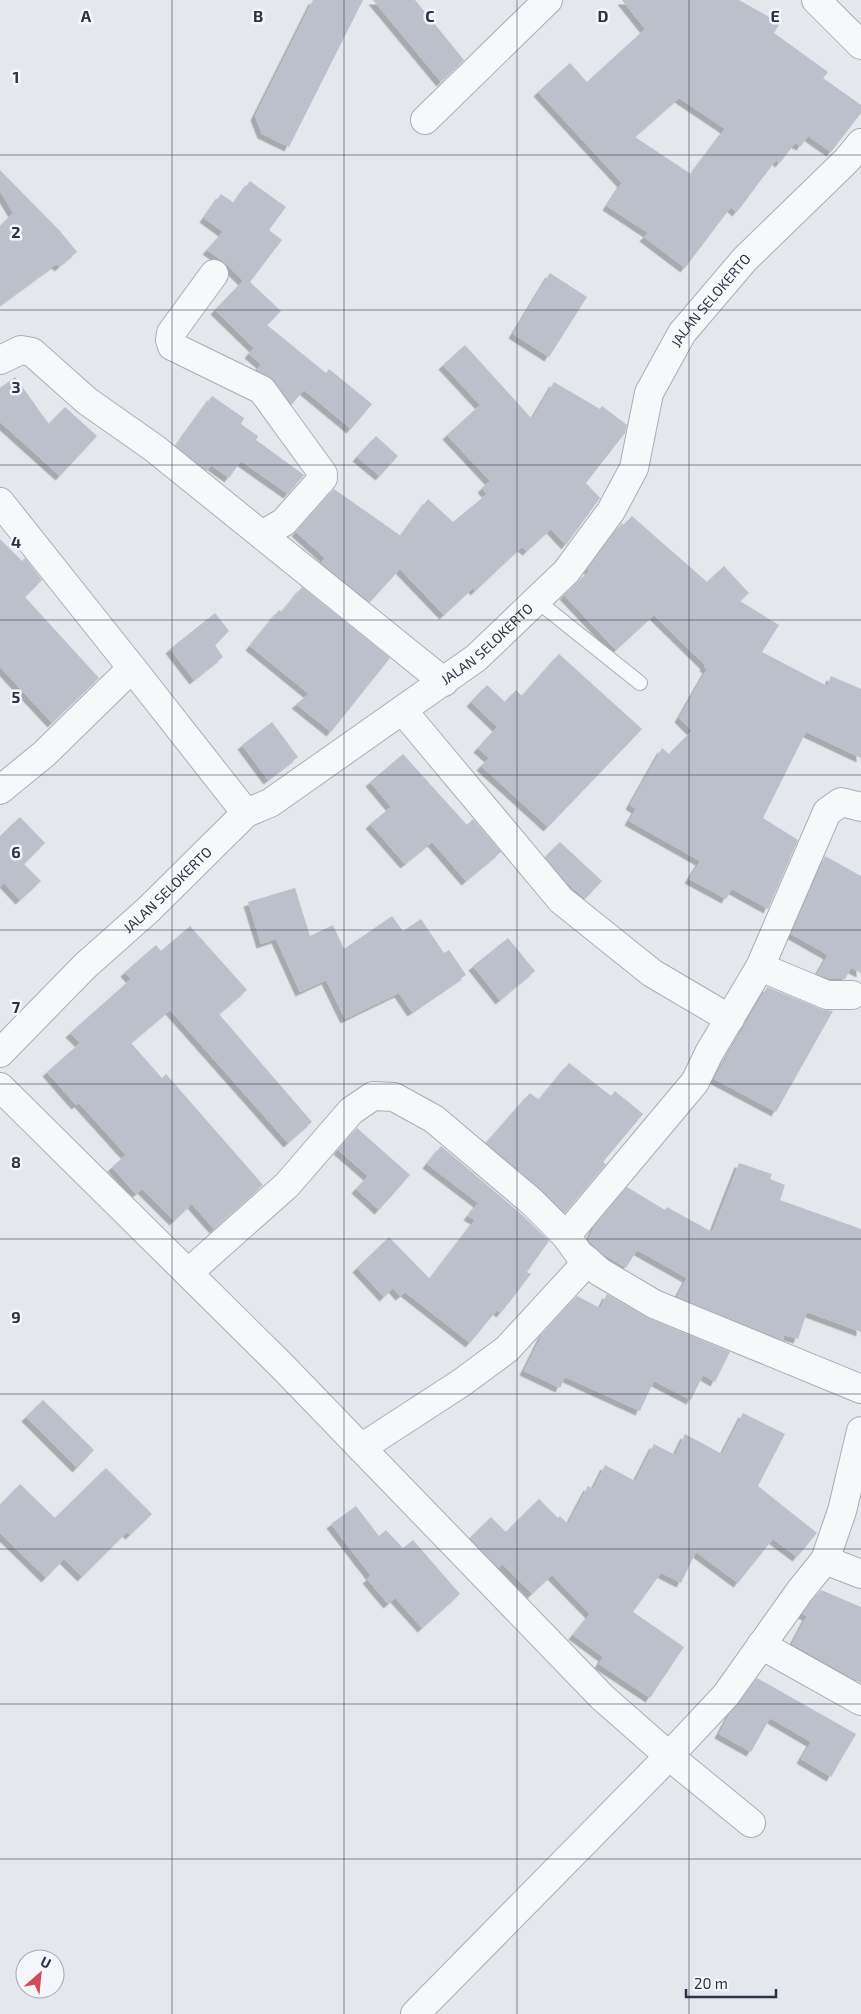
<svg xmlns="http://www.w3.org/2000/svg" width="861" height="2014" viewBox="0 0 861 2014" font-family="'Exo 2',sans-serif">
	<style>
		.building { fill: #bbc0ca; fill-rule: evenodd; filter: url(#shadow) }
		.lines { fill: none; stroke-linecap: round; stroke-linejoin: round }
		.service-casing { stroke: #a9aeb7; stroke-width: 16 }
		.minor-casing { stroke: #a9aeb7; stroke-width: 30 }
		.service { stroke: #f7f8fa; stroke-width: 14 }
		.minor { stroke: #f7f8fa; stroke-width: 28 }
		.grid { fill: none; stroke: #2b3445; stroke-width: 1; stroke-opacity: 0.55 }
		.labels { text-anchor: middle; stroke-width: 5; stroke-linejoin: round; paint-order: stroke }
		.street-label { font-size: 14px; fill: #2b3445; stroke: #f4f6f9 }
		.grid-label { font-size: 16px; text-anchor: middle; font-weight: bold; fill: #2b3445; stroke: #f4f6f9; stroke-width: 5; stroke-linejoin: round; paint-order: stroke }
	</style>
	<defs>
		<filter id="shadow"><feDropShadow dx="-4.5" dy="4.5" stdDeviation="0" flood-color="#0004"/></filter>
	</defs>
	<rect width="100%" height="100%" fill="#e4e7ec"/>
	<g class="building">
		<polygon points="313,0 363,0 289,147 262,134 255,116"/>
		<polygon points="373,0 415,0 464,60 441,82"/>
		<path d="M622,0H739L780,23L774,33L828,72L823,78L861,105V113L831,152L808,136L801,146L795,143L780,163L776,160L737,212L731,207L685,268L644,237L648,233L607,206L622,183L538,92L570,63L587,82L645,29ZM679,98L725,129L691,174L635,137Z"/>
		<polygon points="0,170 60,231 77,252 59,267 56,264 0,305 0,226 13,213 0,191"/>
		<polygon points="250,181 286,207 269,230 282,240 250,282 281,311 267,325 326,373 329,369 372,404 351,429 304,390 292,404 290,402 274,380 257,370 261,364 249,354 254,348 215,310 243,281 224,262 207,250 223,232 204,218 221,194 234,203"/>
		<polygon points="550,273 587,297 549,357 513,334"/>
		<polygon points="465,345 532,419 554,382 600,409 602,406 627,425 625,433 586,483 600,498 566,545 551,529 527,551 522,547 475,591 473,588 444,615 400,569 370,602 321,563 325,558 296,532 334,489 401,536 428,499 453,522 487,494 482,488 490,481 447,435 480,405 443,365"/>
		<polygon points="15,377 49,424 65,407 97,436 60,476 0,422 0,388"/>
		<polygon points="212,396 244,418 241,424 258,436 256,440 304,475 288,494 241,461 229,478 211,465 207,471 176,446"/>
		<polygon points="376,436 398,456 380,476 357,457"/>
		<polygon points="632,516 707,582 724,566 749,593 740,601 779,625 762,652 827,686 831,676 861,689 861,758 806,732 763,818 798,840 768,909 732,889 726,899 689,879 700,861 629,821 636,809 630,805 662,748 669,754 692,731 679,718 707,669 704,667 705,665 654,615 616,650 564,595 589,571 588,569 622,523 624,525"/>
		<polygon points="0,539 22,561 25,558 42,580 25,597 99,678 52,723 0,667"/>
		<polygon points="302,587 390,658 331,732 296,704 309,694 250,646 279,610 282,612"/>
		<polygon points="215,613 229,631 215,645 223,657 194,680 170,649"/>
		<polygon points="559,654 642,729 548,827 481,766 489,758 478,748 497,727 471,702 487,685 505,702 516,690 522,696"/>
		<polygon points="272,722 298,757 268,780 242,745"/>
		<polygon points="403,754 467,825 473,819 501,852 466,881 432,842 405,864 370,824 391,807 370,782"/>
		<polygon points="20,817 45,843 24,864 41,881 20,900 4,883 0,887 0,836"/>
		<polygon points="560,842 602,881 585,899 569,885 545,857"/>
		<polygon points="825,856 861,876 861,973 851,968 845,979 830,979 817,974 828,955 791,934"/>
		<polygon points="295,888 310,936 333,925 344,949 392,916 403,931 421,919 444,953 449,950 466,975 412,1012 399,993 345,1019 326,980 300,992 276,939 261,944 248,902"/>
		<polygon points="190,926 247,990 219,1014 312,1122 288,1143 170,1010 131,1043 162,1078 166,1074 263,1185 214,1229 192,1204 174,1221 142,1189 136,1194 112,1167 126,1155 79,1103 76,1105 47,1072 80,1043 70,1033 131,979 125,972 156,945 161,951"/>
		<polygon points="508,938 535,971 500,1000 473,966"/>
		<polygon points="767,987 821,1009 833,1011 776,1112 714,1079"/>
		<polygon points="569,1063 611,1096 615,1091 643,1114 603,1162 606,1164 565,1213 541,1189 486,1143 530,1093 539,1100"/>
		<polygon points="357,1128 410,1175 379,1210 356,1189 368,1176 338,1150"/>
		<polygon points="441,1146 520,1213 549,1241 527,1272 531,1274 501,1313 497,1310 470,1343 405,1292 400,1296 393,1288 384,1297 357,1268 389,1237 430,1279 475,1220 468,1216 478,1203 427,1164"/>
		<polygon points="739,1163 772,1174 770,1179 785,1185 780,1200 861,1229 861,1332 807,1312 798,1339 784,1335 783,1340 677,1297 687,1278 637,1250 626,1268 603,1254 588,1240 595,1225 627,1187 665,1210 667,1207 712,1232"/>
		<polygon points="607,1294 648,1318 730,1352 715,1382 703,1375 691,1400 654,1381 640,1411 565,1377 560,1388 524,1371 543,1333 577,1296 600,1308"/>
		<polygon points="43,1400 94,1450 77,1468 26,1417"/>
		<polygon points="743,1413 785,1434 758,1486 817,1533 797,1557 773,1539 738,1583 696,1552 681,1583 661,1573 633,1612 684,1647 650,1698 599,1664 603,1657 573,1635 590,1614 552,1575 532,1594 502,1564 499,1568 470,1538 491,1517 506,1532 539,1499 558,1518 560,1516 568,1524 588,1486 593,1489 605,1465 635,1481 654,1444 675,1455 685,1434 722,1454"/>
		<polygon points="106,1468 152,1514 130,1535 127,1532 82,1577 64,1559 46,1578 0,1533 0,1505 20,1484 55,1518"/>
		<polygon points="356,1506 379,1536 386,1530 403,1548 413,1540 460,1594 422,1628 395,1598 388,1604 367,1579 371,1576 331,1524"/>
		<polygon points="821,1590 861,1607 861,1683 792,1644 807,1616 802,1614"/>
		<polygon points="757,1678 856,1734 831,1777 801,1759 811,1742 770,1718 751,1752 719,1734 730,1713"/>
	</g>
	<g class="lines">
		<defs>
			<polyline id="service" points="536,600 640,683"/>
			<g id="minor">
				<polyline points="816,0 861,45"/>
				<polyline points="425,120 548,0"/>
				<polyline points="214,274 171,333 170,340 172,346 262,390 323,474 323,478 284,522 262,535"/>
				<polyline points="0,360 21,350 32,352 87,401 154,448 444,682"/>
				<polyline points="0,502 132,668 44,754 0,790"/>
				<polyline points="132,668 246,813"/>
				<polyline points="403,711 561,900 652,973 730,1019"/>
				<polyline points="760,967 827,995 852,995"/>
				<path id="s1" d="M0,1053L85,966L148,910L246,813L270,803L476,658L566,572L611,511L634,468L649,393L682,333L745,259L847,160L861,143"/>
				<polyline points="0,1087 282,1366 602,1697 669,1756 751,1823"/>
				<polyline points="566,1236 695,1082 709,1053 760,967 827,812 841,802 861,807"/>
				<polyline points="188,1273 287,1185 351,1111 373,1096 394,1097 434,1119 531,1201 566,1236 579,1254 600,1272 654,1304 861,1389"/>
				<polyline points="361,1448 461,1383 507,1349 588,1261"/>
				<polyline points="825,1560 842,1511 861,1431"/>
				<polyline points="761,1645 861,1701"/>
				<polyline points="415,2014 669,1756 726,1695 800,1591 825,1560 861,1574"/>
			</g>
		</defs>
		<use href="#service" class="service-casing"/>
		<use href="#minor" class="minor-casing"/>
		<use href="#service" class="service"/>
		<use href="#minor" class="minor"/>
	</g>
	<path class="grid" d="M172,0V2014M344,0V2014M517,0V2014M689,0V2014M0,155H861M0,310H861M0,465H861M0,620H861M0,775H861M0,930H861M0,1084H861M0,1239H861M0,1394H861M0,1549H861M0,1704H861M0,1859H861"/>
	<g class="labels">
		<g class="street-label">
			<text dy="5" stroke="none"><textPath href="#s1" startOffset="1059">JALAN SELOKERTO</textPath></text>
			<text dy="5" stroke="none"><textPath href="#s1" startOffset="639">JALAN SELOKERTO</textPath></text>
			<text dy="5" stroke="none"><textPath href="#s1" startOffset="234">JALAN SELOKERTO</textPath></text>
		</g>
	</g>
	<g class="grid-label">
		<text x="86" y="22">A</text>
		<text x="258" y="22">B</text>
		<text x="430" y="22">C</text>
		<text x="603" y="22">D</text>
		<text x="775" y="22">E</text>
		<text x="16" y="83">1</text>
		<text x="16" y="238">2</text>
		<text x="16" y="393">3</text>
		<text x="16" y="548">4</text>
		<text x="16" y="703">5</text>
		<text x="16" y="858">6</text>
		<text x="16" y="1013">7</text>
		<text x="16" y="1168">8</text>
		<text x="16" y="1323">9</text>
	</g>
	<g transform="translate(40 1974) rotate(27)"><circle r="24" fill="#f4f6f9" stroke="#a4a8b1"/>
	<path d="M0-4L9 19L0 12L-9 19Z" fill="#d1495b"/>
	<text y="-8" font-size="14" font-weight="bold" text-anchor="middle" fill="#2b3445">U</text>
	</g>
	<path d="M686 1989v8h90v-8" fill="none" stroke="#2b3445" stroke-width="2.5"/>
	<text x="694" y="1989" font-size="15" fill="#2b3445" stroke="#f4f6f9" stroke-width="4" paint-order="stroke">20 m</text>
</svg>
